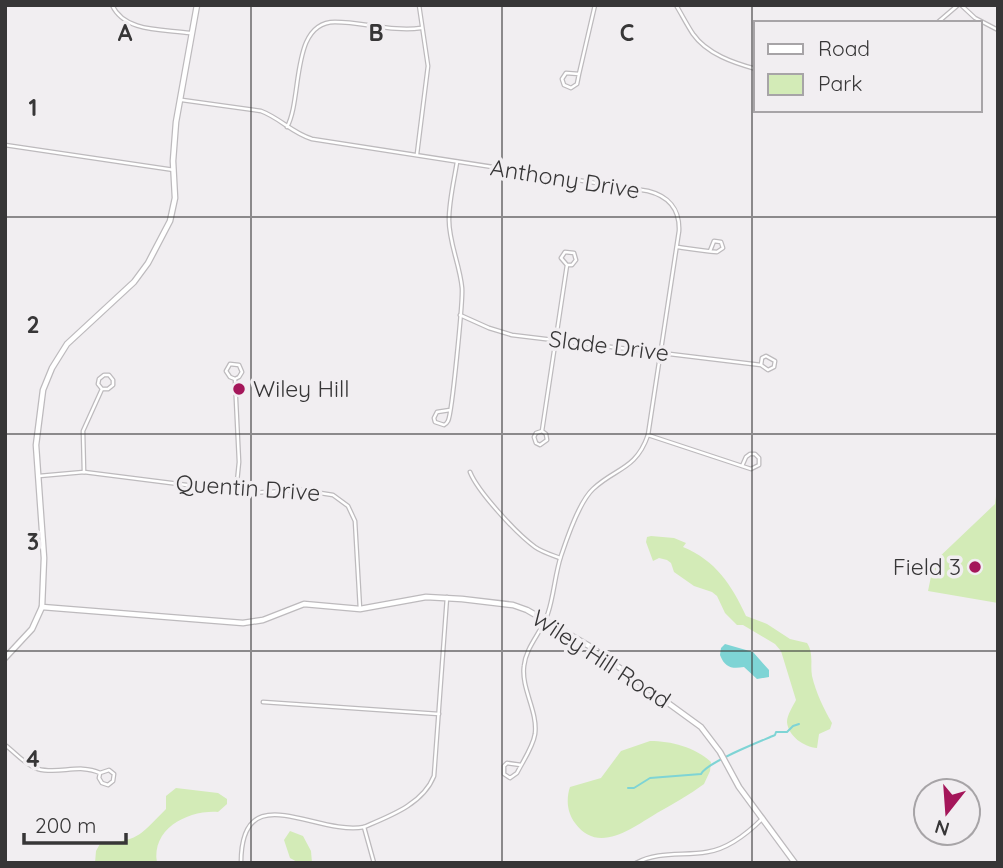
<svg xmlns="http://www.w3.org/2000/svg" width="1003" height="868" viewBox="0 0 1003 868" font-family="Quicksand,sans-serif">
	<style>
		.green { fill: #d3ebb7 }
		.water { fill: #7ed4d5 }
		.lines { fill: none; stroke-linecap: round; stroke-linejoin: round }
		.stream { stroke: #7ed4d5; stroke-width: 2 }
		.street-casing { stroke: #bdbabd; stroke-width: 5 }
		.secondary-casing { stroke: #bdbabd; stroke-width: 7 }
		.street { stroke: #fff; stroke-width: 2.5 }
		.secondary { stroke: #fff; stroke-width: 4.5 }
		.grid { fill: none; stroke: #373637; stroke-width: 2; stroke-opacity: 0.55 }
		.poi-dot { fill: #a4165a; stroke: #f1eef1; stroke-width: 2.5 }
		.labels { text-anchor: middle; stroke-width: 7; stroke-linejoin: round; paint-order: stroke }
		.street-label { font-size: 23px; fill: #373637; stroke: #f1eef1 }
		.poi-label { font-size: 23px; fill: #373637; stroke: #f1eef1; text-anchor: start }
		.grid-label { font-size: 23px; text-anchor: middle; font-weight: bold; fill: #373637; stroke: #f1eef1; stroke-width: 7; stroke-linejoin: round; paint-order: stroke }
	</style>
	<rect width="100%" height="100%" fill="#f1eef1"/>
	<g class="green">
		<polygon points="998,481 998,603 928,591 934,562 995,504"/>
		<path d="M651,536L674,538L686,543L683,547C715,560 732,585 746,616L767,624L790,639L807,643C814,654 810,664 812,676C816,693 824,709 832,723L830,729L819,734L817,748C804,747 788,736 787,722C787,715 793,706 796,700L781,651L775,644L743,625H737L725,613L717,596L712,592L694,586L674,572L671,563L667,560L659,558L653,561L646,542L647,537Z"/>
		<path d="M650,741C671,741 695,747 711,762L710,771L704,784C689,795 673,804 657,813C632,828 598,855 575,823C567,812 566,799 570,787L601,778L621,751Z"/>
		<path d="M176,788L218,793L227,799V804L218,812C189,810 151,828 157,863H95L96,851L101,842C138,843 142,833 166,809V796Z"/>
		<polygon points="290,831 303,836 311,851 312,863 299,863 290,858 284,840"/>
	</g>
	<path class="water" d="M725,644L753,652L769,670V677L757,679L744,667C732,669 725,668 720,655L721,648Z"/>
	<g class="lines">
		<path class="stream" d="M628,788H634L650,778L701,774C707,762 759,742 775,735L776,732H787L793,726L799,724"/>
		<defs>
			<g id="street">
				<path d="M112,5C125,33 164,29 190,33"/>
				<path d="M676,5C682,15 687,25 693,34C707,54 734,63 756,69"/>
				<polyline points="961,5 975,18 998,30"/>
				<polyline points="937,23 958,5"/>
				<polyline points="579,74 566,73 562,79 564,85 571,88 577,84 579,74 595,5"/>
				<path d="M182,100L261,111C280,118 292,133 312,139L648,191C668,196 680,209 679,231L648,435C636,470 615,468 593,489C579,502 567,538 561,556C555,574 554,595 548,613C542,632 526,646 524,666C521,689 538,711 535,734C533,747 523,761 517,773L510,778L504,774V766L507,763L521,765"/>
				<path d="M287,127C303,98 290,22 335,22C363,22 393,32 421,28"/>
				<polyline points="5,145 174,170"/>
				<polyline points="417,154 428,66 419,5"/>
				<path d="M677,247C691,249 704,251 717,252L723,248L721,242L714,241L710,251"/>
				<polyline points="460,315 489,328 512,335 761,365 768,370 774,367 775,361 766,356 762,358 761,365"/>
				<polyline points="235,379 230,377 226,371 230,364 239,365 242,372 239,377 235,379 239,462 236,492"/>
				<path d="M450,410L437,412L434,418L435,422L444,425C446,424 447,423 448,421C452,414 463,300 462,288C460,265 449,243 449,220C449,201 454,181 457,162"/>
				<polyline points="542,431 546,434 547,440 540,445 536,443 534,437 536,433 542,431 567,265 572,265 576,260 574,253 565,252 561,258 567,265"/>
				<polyline points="648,435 751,469 759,465 759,458 755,454 750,454 746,457 742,466"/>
				<polyline points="84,472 83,431 102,389 108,389 113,385 113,380 109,375 104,375 99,379 98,384 102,389"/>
				<path d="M470,472C478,492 517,534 535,547C542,552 552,555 560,558"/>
				<polyline points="39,476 84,472 250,493 301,490 333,495 348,506 355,521 360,609"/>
				<polyline points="263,702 439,714"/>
				<path d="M5,745C16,753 25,765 38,769C59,775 79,763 100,773L109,770L114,774L113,781L108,785L102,783L99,778L100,773"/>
				<path d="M241,863C241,775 315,836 364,827"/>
				<path d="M374,863L364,827C390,816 423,804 434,776L447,597"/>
				<path d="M636,863C658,851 683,856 707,852C728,849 748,833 763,818"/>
			</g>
			<g id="secondary">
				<polyline points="42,607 243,623 263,620 304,604 360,609 426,597 462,599 513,605 527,610 591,647 701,727 720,752 739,787 795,863"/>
				<polyline points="5,658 32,629 42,607 44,558 36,445 43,390 52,368 67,344 134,282 148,263 170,221 175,198 173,161 176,122 197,5"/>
			</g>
		</defs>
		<use href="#street" class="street-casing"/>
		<use href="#secondary" class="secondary-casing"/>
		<use href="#street" class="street"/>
		<use href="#secondary" class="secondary"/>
	</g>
	<path class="grid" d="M251,5V863M502,5V863M752,5V863M5,217H998M5,434H998M5,651H998"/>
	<g class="poi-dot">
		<circle cx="239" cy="389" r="7"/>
		<circle cx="975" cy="567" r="7"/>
	</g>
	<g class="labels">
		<g class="street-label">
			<text transform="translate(565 179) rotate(9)" y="8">Anthony Drive</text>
			<text transform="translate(609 346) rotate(7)" y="8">Slade Drive</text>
			<text transform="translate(248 488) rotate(4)" y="8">Quentin Drive</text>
			<text transform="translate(601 659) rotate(33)" y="8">Wiley Hill Road</text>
		</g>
		<g class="poi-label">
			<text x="253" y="397">Wiley Hill</text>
			<text x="961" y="575" text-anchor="end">Field 3</text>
		</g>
	</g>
	<g class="grid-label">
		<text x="125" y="41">A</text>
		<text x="376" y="41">B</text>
		<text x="627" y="41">C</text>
		<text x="33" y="116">1</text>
		<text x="33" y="333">2</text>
		<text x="33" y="550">3</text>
		<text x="33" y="767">4</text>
	</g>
	<rect width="1003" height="868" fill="none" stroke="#373637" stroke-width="14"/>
	<rect x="754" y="21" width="228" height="91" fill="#f1eef1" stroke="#a7a4a7" stroke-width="2"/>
	<rect x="768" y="44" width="35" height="10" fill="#ffffff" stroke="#a7a4a7" stroke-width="2"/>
	<text x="818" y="56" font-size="21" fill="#373637">Road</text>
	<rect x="768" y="74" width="35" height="21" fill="#d3ebb7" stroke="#a7a4a7" stroke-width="2"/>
	<text x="818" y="91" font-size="21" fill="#373637">Park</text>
	<g transform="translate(947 812) rotate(197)"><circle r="33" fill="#f1eef1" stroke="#a7a4a7" stroke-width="2"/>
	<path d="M0-5L12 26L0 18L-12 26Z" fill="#a4165a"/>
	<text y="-10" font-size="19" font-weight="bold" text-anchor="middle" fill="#373637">N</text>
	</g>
	<path d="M24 833v10h102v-10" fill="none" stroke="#373637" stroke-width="3.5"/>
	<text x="35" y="833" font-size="21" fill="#373637" stroke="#f1eef1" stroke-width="5" paint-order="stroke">200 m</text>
</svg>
